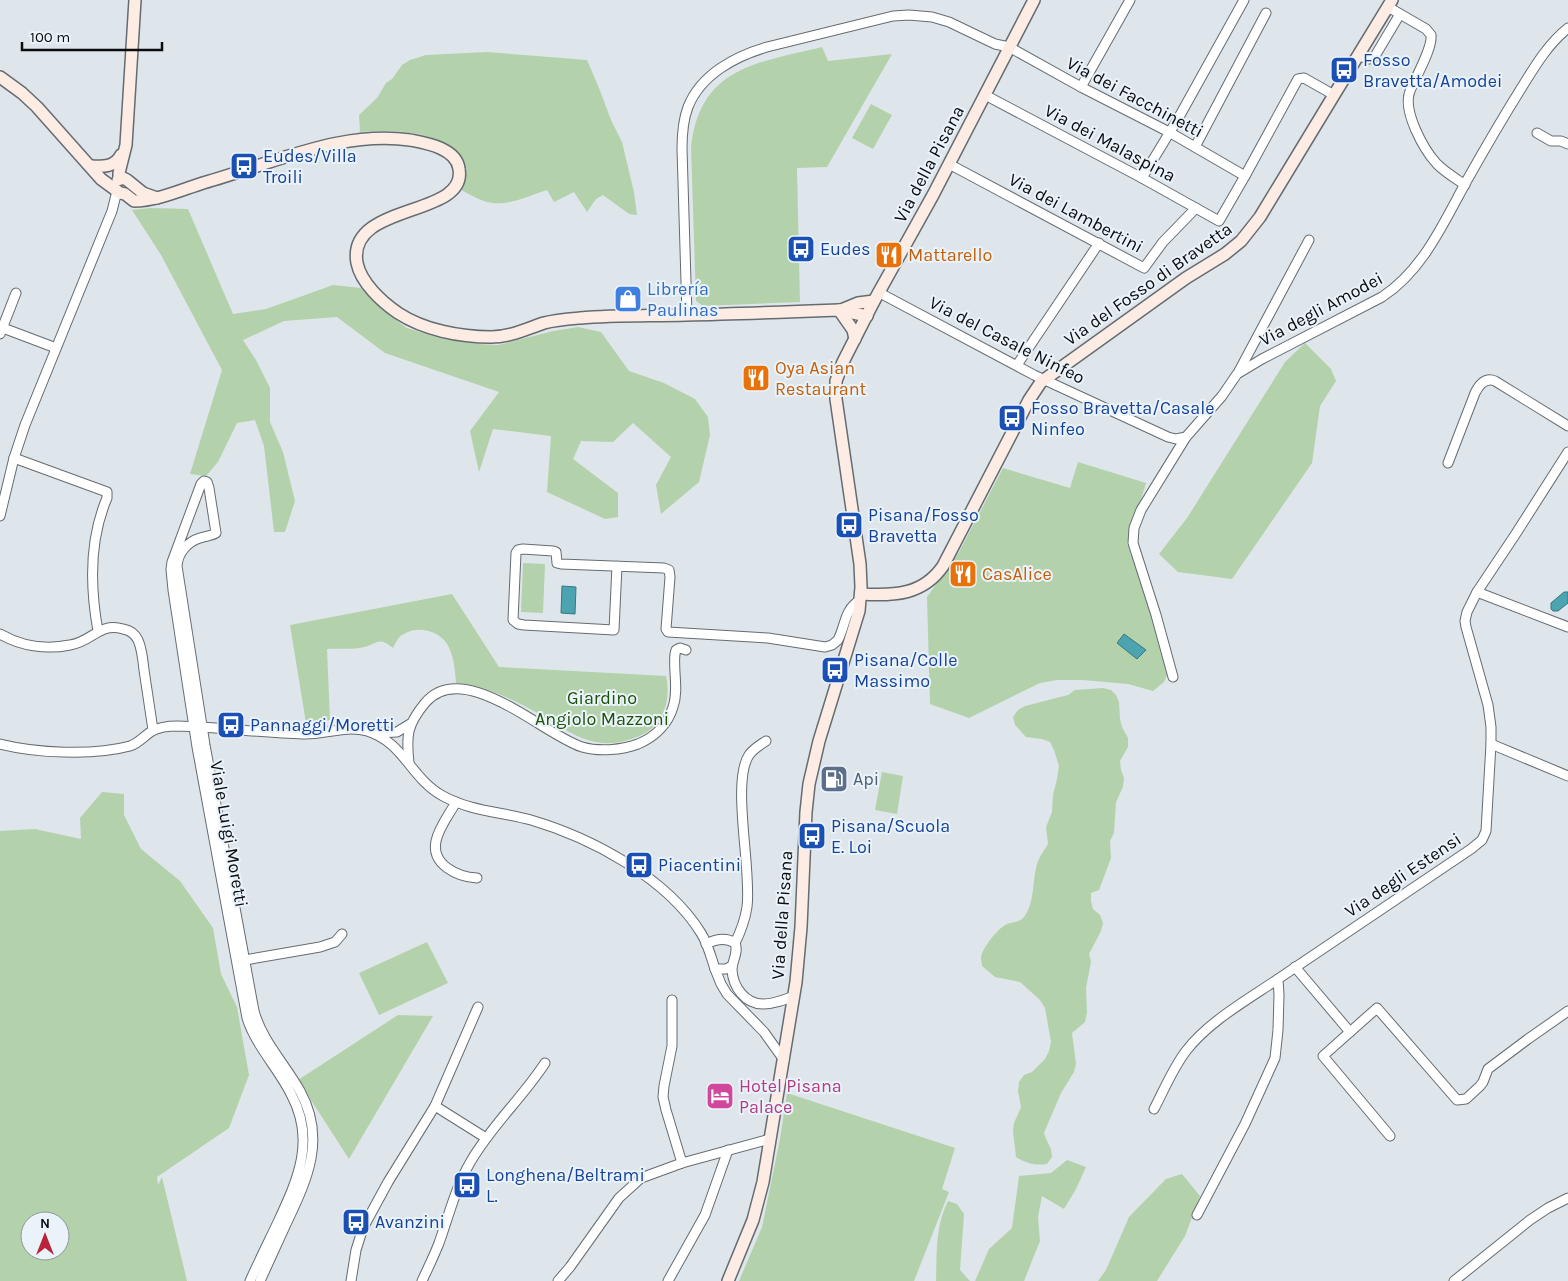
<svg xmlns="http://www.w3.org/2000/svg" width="1568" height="1281" viewBox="0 0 1568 1281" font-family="Karla,sans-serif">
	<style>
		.green { fill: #b3d2ab; fill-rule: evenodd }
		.water { fill: #4da4b1; stroke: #397680 }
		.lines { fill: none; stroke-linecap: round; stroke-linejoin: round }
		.street-casing { stroke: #656c71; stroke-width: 11 }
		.secondary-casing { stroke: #656c71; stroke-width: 14 }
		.street { stroke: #fff; stroke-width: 9 }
		.secondary { stroke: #fdece3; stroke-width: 11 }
		.labels { text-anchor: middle; stroke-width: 4; stroke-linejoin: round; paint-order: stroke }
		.transit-label { font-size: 18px; fill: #164399; stroke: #ebf3fa; text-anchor: start }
		.street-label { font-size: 18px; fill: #0a0c0e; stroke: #ebf3fa }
		.food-label { font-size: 18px; fill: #c56008; stroke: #ebf3fa; text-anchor: start }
		.shop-label { font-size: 18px; fill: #366cbe; stroke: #ebf3fa; text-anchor: start }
		.park-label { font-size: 18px; fill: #1d5209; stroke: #ebf3fa }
		.service-label { font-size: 18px; fill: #4e5e75; stroke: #ebf3fa; text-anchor: start }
		.hotel-label { font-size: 18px; fill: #b23c85; stroke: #ebf3fa; text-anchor: start }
	</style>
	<rect width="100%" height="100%" fill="#dee6ec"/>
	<g class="green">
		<path d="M822,47L828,61L892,54L827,167L797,168L800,302L703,306L696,301L691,147C700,67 757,63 822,47Z"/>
		<path d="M487,52L587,60L599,88L611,120L622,142L634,192L637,215L629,214L603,195L596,199L587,212L574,192L554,202L547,190C531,195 511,205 493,203C482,202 471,195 461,190C462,184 465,177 465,171C465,166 461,161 458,157C440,129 389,130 360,132L359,115L377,98L386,83L392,79L402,65L410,60L426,55Z"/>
		<polygon points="871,104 892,115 873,149 852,138"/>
		<polygon points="150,208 188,209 233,314 266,309 333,285 361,288 371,299 396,320 407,328 443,339 479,344 498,345 553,331 578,327 601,332 629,371 664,383 695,399 708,417 710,435 699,482 661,514 656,485 671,457 633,423 613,442 581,441 573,459 618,493 618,517 605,519 547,492 551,436 493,429 479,472 470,431 499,392 385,353 337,317 284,321 243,340 256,360 270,388 270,422 283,452 295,501 285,532 274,532 264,446 255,420 237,423 218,462 206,476 190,474 222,370 161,255 132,210"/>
		<polygon points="1305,343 1331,369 1336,381 1320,406 1312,463 1232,579 1178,572 1159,554 1187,518 1285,362"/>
		<polygon points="1078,462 1146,483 1127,544 1151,608 1164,648 1167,675 1164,682 1153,691 1128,684 1082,680 1057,680 1040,683 969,718 930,704 927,597 959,552 1003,468 1070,488"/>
		<polygon points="523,563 545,564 543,613 521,612"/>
		<path d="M452,594L499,667L666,676C670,694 667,715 652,728C644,735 637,737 628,740C588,752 564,727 530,709C507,697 482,685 456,683C455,670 454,655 447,644C438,630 417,625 402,635C398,637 395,644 393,648C378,636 378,644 364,647C352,650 339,648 327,649L330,720L306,723L290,625Z"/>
		<path d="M1103,688L1111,690L1116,695L1119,702L1120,719L1122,727L1128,738V747L1120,761L1121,770L1124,778L1123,787L1116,802L1114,833L1110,841L1111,858L1099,890L1091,893V901L1093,909L1100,915L1103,923L1101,931L1089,954L1091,962L1086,988L1087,1013L1085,1022L1072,1033L1076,1064L1074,1072L1061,1093L1044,1133L1047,1141L1051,1149L1052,1157L1047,1164C1036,1166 1025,1163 1016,1157L1013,1131L1014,1123L1021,1107L1018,1091L1019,1082L1024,1075L1032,1072L1045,1059L1049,1051L1051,1042L1045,1008L1040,1000L1020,982L995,977L982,966C982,963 981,961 981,958C982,948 998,928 1007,924C1013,922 1019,923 1024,917C1035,902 1032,882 1037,864C1039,857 1044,851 1048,844L1046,827L1052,812L1053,795L1057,779L1059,766L1054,750L1050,742L1042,739L1026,737L1015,725L1013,717L1018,710L1025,706L1068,695L1075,690Z"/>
		<polygon points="882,772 903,776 897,814 875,810"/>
		<path d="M102,792L124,794V815L141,849L180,881L213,928L221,974L237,1007L249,1075L229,1128L157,1177L158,1185L162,1177L187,1281H0V831L35,829L81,839L80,818ZM30,1221H60V1251H30Z"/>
		<polygon points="427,942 448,983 379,1015 359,973"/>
		<polygon points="398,1015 433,1016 349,1159 298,1080"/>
		<polygon points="787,1093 955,1148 942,1189 949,1192 914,1281 739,1281 762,1227 780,1139"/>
		<polygon points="1067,1160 1086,1167 1076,1189 1064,1209 1042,1196 1038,1217 1040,1241 1024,1281 975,1281 989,1249 1012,1228 1019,1176 1051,1173"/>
		<polygon points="1182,1174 1200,1196 1185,1236 1157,1281 1098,1281 1106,1270 1129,1217 1166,1179"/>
		<path d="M948,1201L957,1204L964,1214L960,1270L970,1281H936C937,1252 935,1227 948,1201Z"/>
	</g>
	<g class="water">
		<polygon points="562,586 576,587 575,614 561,613"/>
		<polygon points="1564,592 1568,592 1568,603 1558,611 1553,611 1551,609 1551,603"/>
		<polygon points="1124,634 1146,650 1137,659 1117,643"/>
	</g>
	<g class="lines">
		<defs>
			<g id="street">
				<path d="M1388,7L1426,29L1431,35C1433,48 1415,78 1410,91C1402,111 1424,150 1437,164C1445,172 1455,178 1465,185"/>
				<polyline points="1358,56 1369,59 1375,56 1400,14"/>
				<polyline points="1081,87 1130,0"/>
				<polyline points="985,95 1142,178 1219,221 1245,176 1298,79 1304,78 1334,95"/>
				<polyline points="1537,133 1551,141 1561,141 1568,144"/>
				<polyline points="1195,147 1266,13"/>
				<polyline points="949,164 1144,268 1163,242 1196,208"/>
				<polyline points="1142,178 1179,117 1244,0"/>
				<polyline points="878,292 1034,375 1168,437 1176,439 1186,437"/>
				<path d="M687,315L682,149C682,134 683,120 688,107C701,74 736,56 767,47L893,16L909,15L932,17L949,22L995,44L1009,47L1081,87L1169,132L1245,176"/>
				<polyline points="3,328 56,348"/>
				<polyline points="0,334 16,293"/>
				<polyline points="1017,365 1099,243"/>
				<polyline points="1239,371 1309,240"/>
				<path d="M14,458L107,492V498C89,540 90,587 98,631"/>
				<path d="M1448,463L1475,393C1479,385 1485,377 1495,381L1568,426"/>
				<polyline points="0,516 14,458 25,425 112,211 117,191"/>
				<path d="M617,566L614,630L524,625L518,624L513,620L516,553L518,550L523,549L553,551L556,552L557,563L561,564L664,568L669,570L670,577L666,629L668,632L768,638L825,647L832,645L838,640C846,624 844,610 860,600"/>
				<polyline points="1477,592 1568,627"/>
				<path d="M0,634C21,646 46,650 70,645C92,642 99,622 123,629C129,630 135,634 138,640C142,649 143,660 144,670C147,690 150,710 153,730"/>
				<path d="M1173,677L1156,615L1133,543L1134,528L1141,510L1186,437L1222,396L1237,374L1262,359L1382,297C1423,270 1443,224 1466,182C1484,150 1502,119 1522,87C1535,66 1548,44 1568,28"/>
				<polyline points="376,733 397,732 410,724"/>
				<path d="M0,744C36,753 93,756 130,746C139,743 144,736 152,731C159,727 169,726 178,726C220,727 261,733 303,734C324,735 345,725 367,731C404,742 411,779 443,796C470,811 502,812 531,820C592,838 667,878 701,933C708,944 711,957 715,969H726L732,966"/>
				<polyline points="1491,744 1568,776"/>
				<path d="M409,763C406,735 407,725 425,703C463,657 544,735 582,747C599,752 622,750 638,744C655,737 668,724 673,707C679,690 673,671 675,654L676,650L680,648L686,650"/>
				<path d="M456,802C449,815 439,827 436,841C431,865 458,877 477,878"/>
				<path d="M735,943C741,931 745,920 747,907C752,870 731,782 749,755C753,749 760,745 766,741"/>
				<path d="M706,944C716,939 726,937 735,943C739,953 732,960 732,970C733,987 745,1004 763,1004C774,1004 784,1000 794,996"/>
				<polyline points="239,961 320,947 335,942 342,934"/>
				<polyline points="1295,967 1350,1032"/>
				<polyline points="715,969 721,984 727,994 764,1032 784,1060"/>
				<polyline points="672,1000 672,1046 664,1086 663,1097 666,1110 682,1163"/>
				<polyline points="435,1106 486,1138"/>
				<path d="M1154,1109C1164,1090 1173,1068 1186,1051C1208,1022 1247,1000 1278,979"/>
				<polyline points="1390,1136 1323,1056 1377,1008 1457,1100 1466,1099 1480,1086 1483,1082 1488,1069 1528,1039 1568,1011"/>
				<polyline points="1197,1215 1245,1124 1275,1058 1278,1030 1279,995 1278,979 1471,849 1482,840 1486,831 1491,744 1491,727 1488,705 1466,627 1465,621 1467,612 1477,592 1515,535 1568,452"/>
				<path d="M250,1281C259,1261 269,1241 278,1222C298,1179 316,1140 291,1094C278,1068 256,1046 247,1018L197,747L173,590L171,569L172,562L201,484L204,481L207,482L209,488L216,533C211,536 206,536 200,538C187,542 178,553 177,566L205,745L254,1011C262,1041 285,1064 300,1091C326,1138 308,1178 287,1222C278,1242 269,1261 260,1281"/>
				<polyline points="351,1281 356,1250 363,1228 388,1182 435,1106 478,1007"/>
				<path d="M422,1281C428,1268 434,1256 439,1243C449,1215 456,1186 471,1161C492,1125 523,1097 545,1063"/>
				<polyline points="558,1281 570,1267 619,1198 641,1178 682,1163 770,1139"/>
				<polyline points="668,1281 705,1215 728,1150"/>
				<polyline points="1454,1281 1530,1220 1548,1208 1568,1198"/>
			</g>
			<g id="secondary">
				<path d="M0,77L22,93L37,107L101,179L120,193L125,194L134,201C157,201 181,190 203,183C224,177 245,170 266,163C313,148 360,133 410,140C420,142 431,144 440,148C449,152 458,159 459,169C468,218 346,202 357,263C361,283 382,302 398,313C424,330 460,337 491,337C510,337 526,329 544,323C555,320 568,319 580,318C615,315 651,316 686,315C737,314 788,312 839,310L867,316"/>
				<path d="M91,166C103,167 115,167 121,155"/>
				<polyline points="119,179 119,173 126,145 135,0"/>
				<polyline points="118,180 123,178 127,180 143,193 157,198"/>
				<polyline points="839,310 853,330 855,339"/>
				<polyline points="841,310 858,303 874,301"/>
				<path d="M861,594C894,596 923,595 943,566L1029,400L1041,382L1186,278L1225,254L1241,241L1260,217L1334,95L1392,0"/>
				<polyline points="728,1281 753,1220 763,1182 796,982 801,927 806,812 809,784 819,741 859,611 861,587 860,564 836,399 836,381 843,362 874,301 933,195 1034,0"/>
			</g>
		</defs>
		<use href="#street" class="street-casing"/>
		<use href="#secondary" class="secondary-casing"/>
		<use href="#street" class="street"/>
		<use href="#secondary" class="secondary"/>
	</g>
	<defs>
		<symbol id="bus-square" viewBox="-11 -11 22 22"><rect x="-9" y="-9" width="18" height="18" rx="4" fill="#1a4fb4" stroke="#ebf3fa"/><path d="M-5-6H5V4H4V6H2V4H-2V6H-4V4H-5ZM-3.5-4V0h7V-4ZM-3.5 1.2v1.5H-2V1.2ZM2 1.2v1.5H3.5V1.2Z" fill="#fff"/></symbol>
		<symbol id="restaurant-square" viewBox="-11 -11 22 22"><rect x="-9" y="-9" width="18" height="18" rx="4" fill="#e8710a" stroke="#ebf3fa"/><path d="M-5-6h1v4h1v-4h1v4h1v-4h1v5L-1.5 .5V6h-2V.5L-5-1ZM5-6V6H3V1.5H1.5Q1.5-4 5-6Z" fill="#fff"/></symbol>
		<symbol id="shop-square" viewBox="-11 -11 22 22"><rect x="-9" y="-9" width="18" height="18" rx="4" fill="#3f7fe0" stroke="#ebf3fa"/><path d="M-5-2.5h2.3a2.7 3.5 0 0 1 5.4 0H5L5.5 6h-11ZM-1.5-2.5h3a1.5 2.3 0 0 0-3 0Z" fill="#fff"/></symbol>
		<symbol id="fuel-square" viewBox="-11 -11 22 22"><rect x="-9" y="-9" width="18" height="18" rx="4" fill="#5c6f8a" stroke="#ebf3fa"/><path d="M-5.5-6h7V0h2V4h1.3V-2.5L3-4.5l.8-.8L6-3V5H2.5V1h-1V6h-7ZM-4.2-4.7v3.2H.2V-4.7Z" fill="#fff"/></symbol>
		<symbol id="hotel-square" viewBox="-11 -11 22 22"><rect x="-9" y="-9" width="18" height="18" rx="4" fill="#d1479c" stroke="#ebf3fa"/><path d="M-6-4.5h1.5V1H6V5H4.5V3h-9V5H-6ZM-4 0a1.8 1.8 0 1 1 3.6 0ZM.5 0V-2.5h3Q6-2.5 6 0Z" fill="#fff"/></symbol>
	</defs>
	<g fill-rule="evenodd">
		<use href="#bus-square" x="1328" y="54" width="32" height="32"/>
		<use href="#bus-square" x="228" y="150" width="32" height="32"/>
		<use href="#bus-square" x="785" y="233" width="32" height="32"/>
		<use href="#restaurant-square" x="873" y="239" width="32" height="32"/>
		<use href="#shop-square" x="612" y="283" width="32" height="32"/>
		<use href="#restaurant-square" x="740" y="362" width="32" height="32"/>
		<use href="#bus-square" x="996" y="402" width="32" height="32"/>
		<use href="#bus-square" x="833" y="509" width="32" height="32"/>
		<use href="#restaurant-square" x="947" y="558" width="32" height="32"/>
		<use href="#bus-square" x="819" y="654" width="32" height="32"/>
		<use href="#bus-square" x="215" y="709" width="32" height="32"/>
		<use href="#fuel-square" x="818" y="763" width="32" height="32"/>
		<use href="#bus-square" x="796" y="820" width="32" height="32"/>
		<use href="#bus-square" x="623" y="849" width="32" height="32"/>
		<use href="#hotel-square" x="704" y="1080" width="32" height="32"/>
		<use href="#bus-square" x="451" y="1169" width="32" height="32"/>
		<use href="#bus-square" x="340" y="1206" width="32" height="32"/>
	</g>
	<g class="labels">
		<g class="transit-label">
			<text x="1363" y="66">Fosso<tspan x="1363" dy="21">Bravetta/Amodei</tspan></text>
			<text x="263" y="162">Eudes/Villa<tspan x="263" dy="21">Troili</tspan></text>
			<text x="820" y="255">Eudes</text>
			<text x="1031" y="414">Fosso Bravetta/Casale<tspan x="1031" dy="21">Ninfeo</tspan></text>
			<text x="868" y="521">Pisana/Fosso<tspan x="868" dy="21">Bravetta</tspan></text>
			<text x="854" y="666">Pisana/Colle<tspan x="854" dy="21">Massimo</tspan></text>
			<text x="250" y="731">Pannaggi/Moretti</text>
			<text x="831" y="832">Pisana/Scuola<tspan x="831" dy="21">E. Loi</tspan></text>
			<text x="658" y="871">Piacentini</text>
			<text x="486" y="1181">Longhena/Beltrami<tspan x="486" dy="21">L.</tspan></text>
			<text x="375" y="1228">Avanzini</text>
		</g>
		<g class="street-label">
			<text transform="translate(1135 97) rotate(28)" y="6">Via dei Facchinetti</text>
			<text transform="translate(1110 143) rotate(28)" y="6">Via dei Malaspina</text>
			<text transform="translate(929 164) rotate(-62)" y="6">Via della Pisana</text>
			<text transform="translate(1076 213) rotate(28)" y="6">Via dei Lambertini</text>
			<text transform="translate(1148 284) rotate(-35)" y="6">Via del Fosso di Bravetta</text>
			<text transform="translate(1321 309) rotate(-28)" y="6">Via degli Amodei</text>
			<text transform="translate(1007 340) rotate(27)" y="6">Via del Casale Ninfeo</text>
			<text transform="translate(229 834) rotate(80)" y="6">Viale Luigi Moretti</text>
			<text transform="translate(1403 875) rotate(-34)" y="6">Via degli Estensi</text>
			<text transform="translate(782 915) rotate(-86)" y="6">Via della Pisana</text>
		</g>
		<g class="food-label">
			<text x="908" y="261">Mattarello</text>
			<text x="775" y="374">Oya Asian<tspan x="775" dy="21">Restaurant</tspan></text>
			<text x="982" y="580">CasAlice</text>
		</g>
		<g class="shop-label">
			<text x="647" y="295">Librería<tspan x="647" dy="21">Paulinas</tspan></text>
		</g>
		<g class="park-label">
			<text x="602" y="704">Giardino<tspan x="602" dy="21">Angiolo Mazzoni</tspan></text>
		</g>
		<g class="service-label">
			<text x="853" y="785">Api</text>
		</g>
		<g class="hotel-label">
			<text x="739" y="1092">Hotel Pisana<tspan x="739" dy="21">Palace</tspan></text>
		</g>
	</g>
	<g transform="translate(45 1236)"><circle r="24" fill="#ebf3fa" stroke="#91979c"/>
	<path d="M0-4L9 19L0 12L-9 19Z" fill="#b7253c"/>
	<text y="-8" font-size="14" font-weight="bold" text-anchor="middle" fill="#0a0c0e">N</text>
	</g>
	<path d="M22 42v8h140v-8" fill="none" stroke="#0a0c0e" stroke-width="2.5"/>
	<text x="30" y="42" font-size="15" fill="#0a0c0e" stroke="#ebf3fa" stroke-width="4" paint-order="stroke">100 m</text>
</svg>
